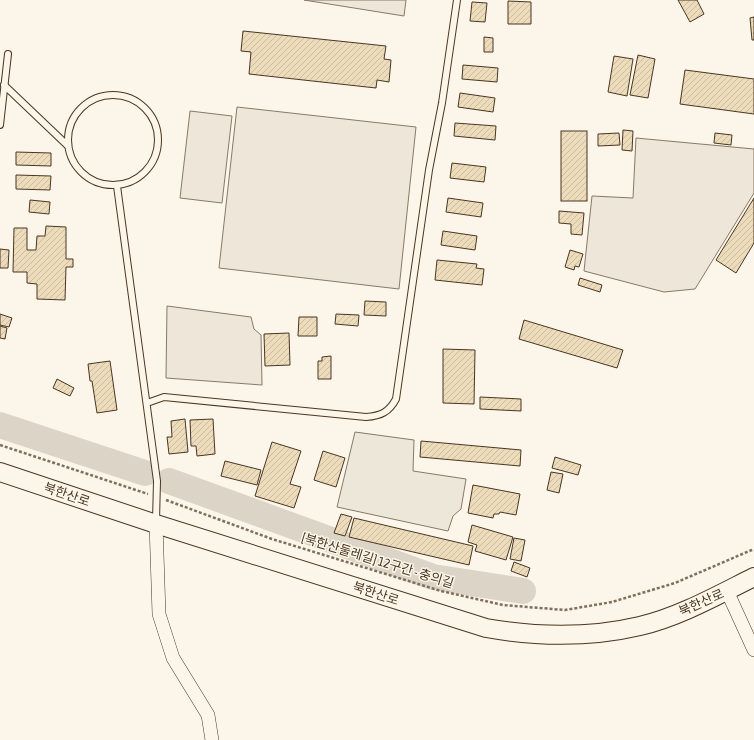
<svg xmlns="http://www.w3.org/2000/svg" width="754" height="740" viewBox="0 0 754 740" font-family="'Asap Condensed','Noto Sans KR',sans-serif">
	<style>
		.green { fill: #ede6d9; stroke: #887966 }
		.parking { fill: #ede7d9; stroke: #887966 }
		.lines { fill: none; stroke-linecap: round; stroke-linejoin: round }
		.river { stroke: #dcd4c6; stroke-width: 26 }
		.building { fill: url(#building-hatch); stroke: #4a3520 }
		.lane-casing { stroke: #4a3520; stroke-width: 8 }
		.street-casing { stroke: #4a3520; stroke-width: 14 }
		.secondary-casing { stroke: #4a3520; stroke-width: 20 }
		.path { stroke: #7f6f5c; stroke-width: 2.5; stroke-dasharray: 3 2; stroke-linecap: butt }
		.lane { stroke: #fbf6e9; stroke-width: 6 }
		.street { stroke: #fbf6e9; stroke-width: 13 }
		.secondary { stroke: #fbf6e9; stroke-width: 18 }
		.labels { text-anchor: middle; stroke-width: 3; stroke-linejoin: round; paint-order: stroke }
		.street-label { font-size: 13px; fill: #4a3520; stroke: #fbf6e9 }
	</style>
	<defs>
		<pattern id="building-hatch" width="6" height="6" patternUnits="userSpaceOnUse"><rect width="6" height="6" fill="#ecdcbc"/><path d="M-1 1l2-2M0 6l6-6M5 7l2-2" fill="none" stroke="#ccbda1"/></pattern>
	</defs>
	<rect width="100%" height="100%" fill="#fbf6e9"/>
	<g class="green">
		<polygon points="304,0 406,0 404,16"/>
		<polygon points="237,107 416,127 399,289 219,268"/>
		<polygon points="190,111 232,116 222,203 180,198"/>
		<polygon points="636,138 754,149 754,193 695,289 664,292 584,271 592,196 633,198"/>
		<polygon points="167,306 251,317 254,329 261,335 262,385 166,378"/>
	</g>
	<polygon class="parking" points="355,432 414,440 413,471 466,479 461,509 453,516 448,531 337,507"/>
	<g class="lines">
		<g class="river">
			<polyline points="0,425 145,473"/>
			<polyline points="169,481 433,577 523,591"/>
		</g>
	</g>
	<g class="building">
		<polygon points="678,0 697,0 704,14 690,22"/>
		<polygon points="508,1 531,2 531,24 508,24"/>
		<polygon points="472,2 487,3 485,22 470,21"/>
		<polygon points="754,17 754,40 752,40 750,18"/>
		<polygon points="243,31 386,46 384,59 391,60 389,82 377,80 376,88 249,74 251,52 241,51"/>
		<polygon points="484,37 493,38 493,52 484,52"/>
		<polygon points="638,55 655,59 648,98 630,95"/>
		<polygon points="614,56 633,59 627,96 608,92"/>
		<polygon points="463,65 498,68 497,82 462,79"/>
		<polygon points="685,70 754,79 754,114 680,104"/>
		<polygon points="460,93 495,98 493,112 458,107"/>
		<polygon points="455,123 496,126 495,140 454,136"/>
		<polygon points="623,130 633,131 632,151 622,150"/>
		<rect x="561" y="131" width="26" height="70"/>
		<polygon points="619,133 620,145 598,146 598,134"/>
		<polygon points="715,133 732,135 731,145 714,143"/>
		<polygon points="16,152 51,153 51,166 16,165"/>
		<polygon points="452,163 486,167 484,182 450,178"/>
		<polygon points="16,175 51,176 50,190 16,189"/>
		<polygon points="448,198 483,203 481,217 446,212"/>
		<polygon points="754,198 754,243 736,273 716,260"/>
		<polygon points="30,200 50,202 49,214 29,212"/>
		<polygon points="559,211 584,213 582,235 571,234 571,224 559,223"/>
		<polygon points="46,226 66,227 66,259 73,259 73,267 66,267 65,300 37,299 37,284 27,283 27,272 13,272 14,228 27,228 27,250 36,250 37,236 45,236"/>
		<polygon points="443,231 477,236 475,250 441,245"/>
		<polygon points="0,249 9,250 8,268 0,268"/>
		<polygon points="570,250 583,254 579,267 575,266 574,270 565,267"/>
		<polygon points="437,260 477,264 476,268 484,269 482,285 435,280"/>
		<polygon points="580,278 602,285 600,292 578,285"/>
		<polygon points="365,301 386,302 386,316 364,315"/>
		<polygon points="0,314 12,318 9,327 0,325"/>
		<polygon points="336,314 359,315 358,326 335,324"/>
		<polygon points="299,317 317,317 317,336 298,336"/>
		<polygon points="524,320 623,350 617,368 519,339"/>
		<polygon points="0,326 7,328 5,339 0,338"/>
		<polygon points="289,333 290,365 265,366 264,334"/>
		<polygon points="443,349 475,350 474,404 443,403"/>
		<polygon points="331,356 331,379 318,379 318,361 322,361 322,357"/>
		<polygon points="110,361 117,410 97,413 92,381 90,381 88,364"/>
		<polygon points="57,379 74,388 70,396 53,388"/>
		<polygon points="480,397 521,399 521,411 480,409"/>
		<polygon points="185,419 188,452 169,454 167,437 172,437 171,421"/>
		<polygon points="213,419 215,454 197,456 196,446 191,446 190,420"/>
		<polygon points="421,441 521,450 520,466 420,457"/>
		<polygon points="272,442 301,451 290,484 301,487 294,508 255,496"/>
		<polygon points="323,451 345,458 336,487 314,480"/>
		<polygon points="555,457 581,465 578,475 552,468"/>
		<polygon points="225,461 261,470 257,485 221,476"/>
		<polygon points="551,472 563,474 559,493 547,490"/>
		<polygon points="473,485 520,494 516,515 500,512 499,514 494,514 493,518 468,513"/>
		<polygon points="341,514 352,517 345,536 334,533"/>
		<polygon points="354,518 473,546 469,565 349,537"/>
		<polygon points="472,525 513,537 506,560 475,551 477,545 468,542"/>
		<polygon points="514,538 525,540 521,561 510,559"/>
		<polygon points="514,562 530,568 527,577 511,571"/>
	</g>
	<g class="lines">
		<defs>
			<g id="lane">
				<polyline points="4,85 67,145"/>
				<circle cx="113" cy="140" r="45"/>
				<polyline points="0,125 8,54"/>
				<polyline points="117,186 157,481 156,521"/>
				<path d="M147,403L164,397L366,417C381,416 389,412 396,399L429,170L442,103L457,0"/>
			</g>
			<g id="street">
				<polyline points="156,524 159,614 173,658 208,715 212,740"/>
				<polyline points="727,591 754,650"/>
			</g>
			<path id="secondary" d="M0,472L156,524L486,628C537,637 589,638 640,626C679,617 718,595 754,577"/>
		</defs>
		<use href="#lane" class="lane-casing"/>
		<use href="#street" class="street-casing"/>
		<use href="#secondary" class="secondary-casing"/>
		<g class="path">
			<polyline points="0,445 148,494"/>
			<polyline points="166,500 272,539 441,591 503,605 565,610 612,602 675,583 754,549"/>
		</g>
		<use href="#lane" class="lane"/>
		<use href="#street" class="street"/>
		<use href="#secondary" class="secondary"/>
	</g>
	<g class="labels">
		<g class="street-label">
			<text transform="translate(67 494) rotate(19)" y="5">북한산로</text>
			<text transform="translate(378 560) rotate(17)" y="5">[북한산둘레길] 12구간 - 충의길</text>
			<text transform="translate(376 593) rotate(18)" y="5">북한산로</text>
			<text transform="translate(701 602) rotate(-24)" y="5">북한산로</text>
		</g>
	</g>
</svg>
